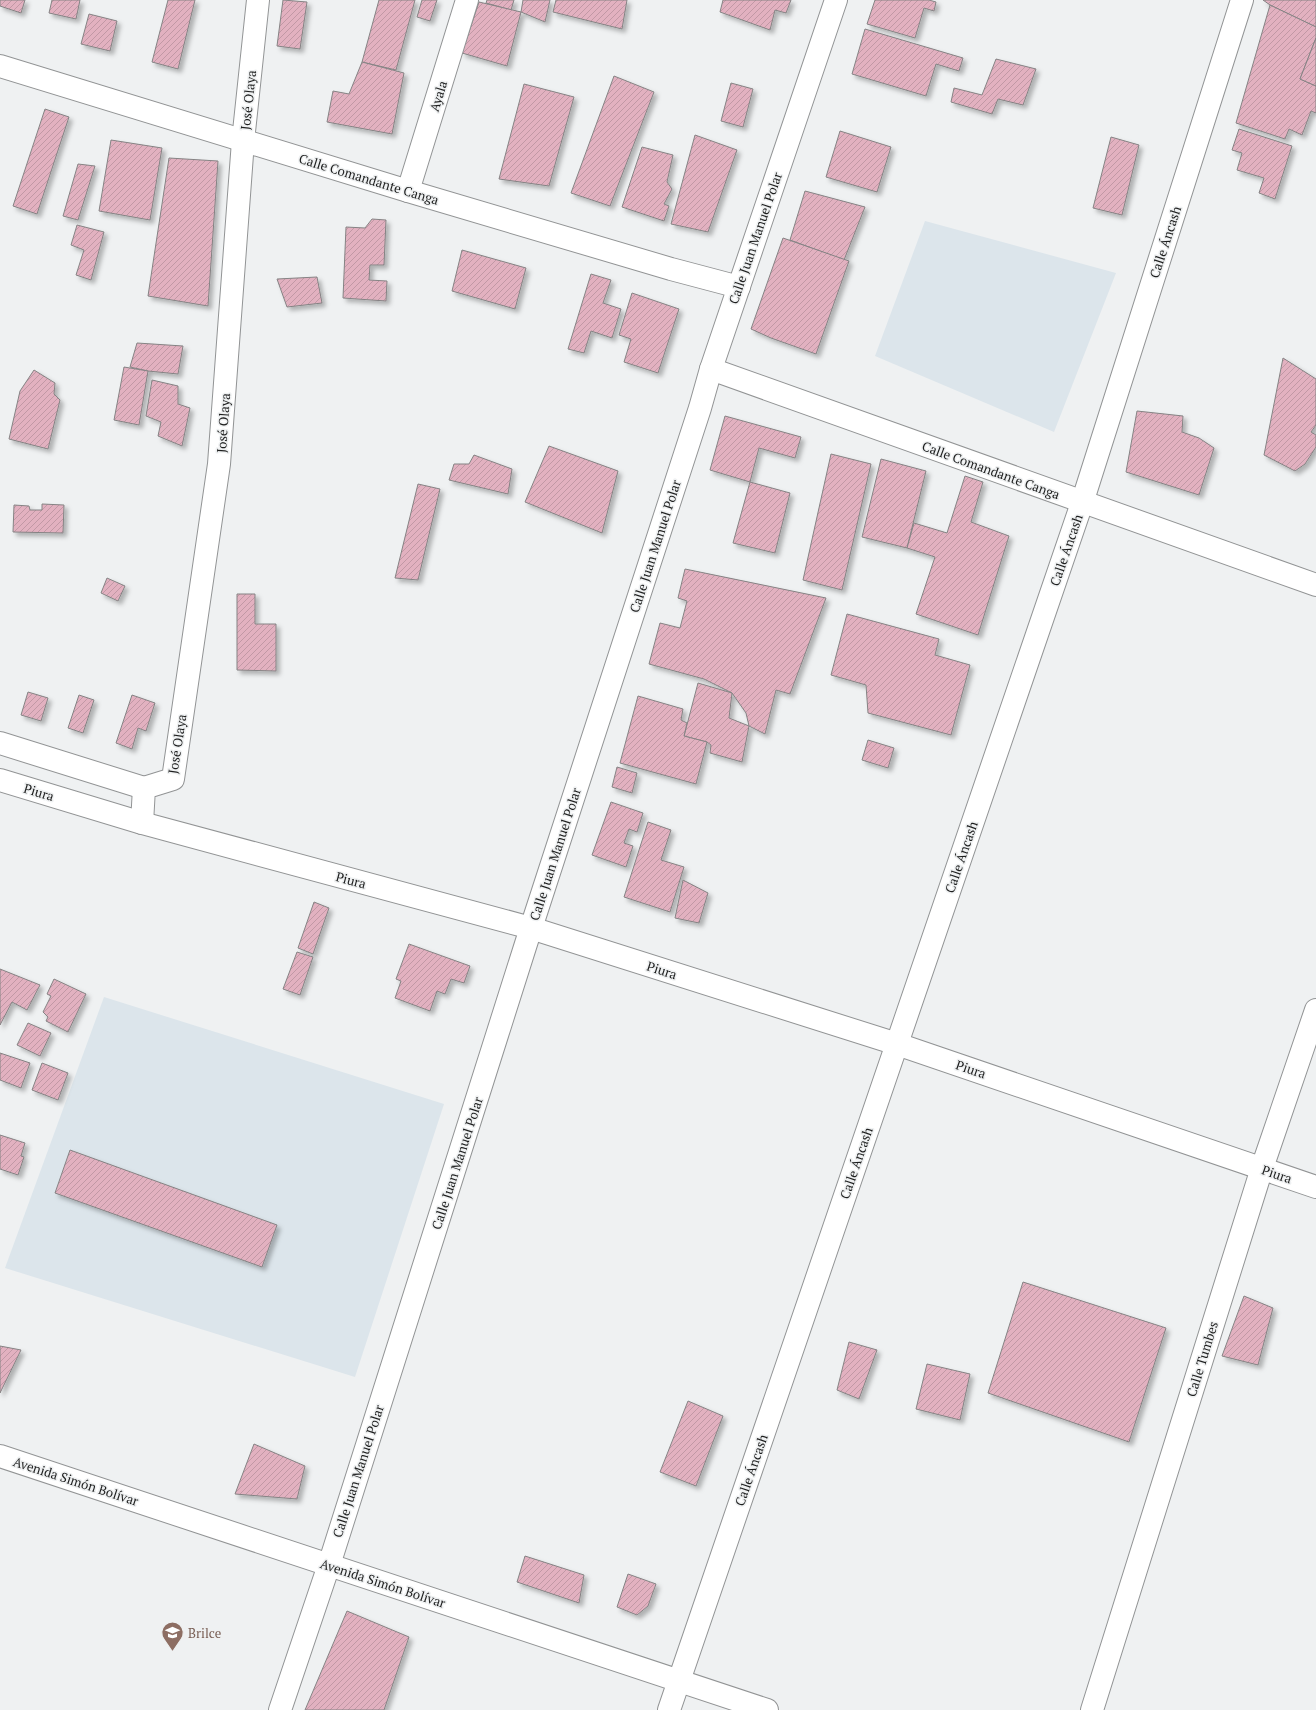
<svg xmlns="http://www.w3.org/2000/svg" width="1316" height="1710" viewBox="0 0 1316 1710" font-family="'PT Serif',serif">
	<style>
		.built { fill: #dce5eb }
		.building { fill: url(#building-hatch); stroke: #858384; filter: url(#shadow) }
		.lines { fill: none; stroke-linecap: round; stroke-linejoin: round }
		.minor-casing { stroke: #929495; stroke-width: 24 }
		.minor { stroke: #fff; stroke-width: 22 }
		.labels { text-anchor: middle; stroke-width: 3; stroke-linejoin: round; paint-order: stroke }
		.street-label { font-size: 13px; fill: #1e1f1f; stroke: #eff1f2 }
		.education-label { font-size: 13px; fill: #785e54; stroke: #eff1f2; text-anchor: start }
	</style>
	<defs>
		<pattern id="building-hatch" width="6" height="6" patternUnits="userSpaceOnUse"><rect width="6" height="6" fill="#e2b1c0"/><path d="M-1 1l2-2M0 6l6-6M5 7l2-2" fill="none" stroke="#c198a5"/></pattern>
		<filter id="shadow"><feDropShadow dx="3.5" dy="3.5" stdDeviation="2" flood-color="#0004"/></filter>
	</defs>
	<rect width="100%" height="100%" fill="#eff1f2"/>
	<g class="built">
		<polygon points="925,221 1116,273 1054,432 875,356"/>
		<polygon points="104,997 444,1104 355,1377 5,1268"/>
	</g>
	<g class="building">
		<polygon points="0,0 25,0 21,13 0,6"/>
		<polygon points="52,0 80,0 76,19 49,13"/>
		<polygon points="168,0 195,0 178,69 152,62"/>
		<polygon points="283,0 307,2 300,49 277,46"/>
		<polygon points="379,0 415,0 396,70 362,62"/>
		<polygon points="422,0 437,0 430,21 417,17"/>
		<polygon points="487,0 514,0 511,10 486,3"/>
		<polygon points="523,0 550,0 545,22 521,12"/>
		<polygon points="556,0 627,0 622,29 553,12"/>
		<polygon points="723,0 791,0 786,13 775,10 770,30 720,12"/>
		<polygon points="875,0 929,0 936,2 934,11 924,8 915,38 867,24"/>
		<polygon points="1263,0 1316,0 1316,27 1270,5"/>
		<polygon points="479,2 521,12 507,66 462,53"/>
		<polygon points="1270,5 1316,27 1316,38 1300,79 1316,86 1316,113 1311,111 1302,135 1289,129 1285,139 1236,123"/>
		<polygon points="89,14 117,21 110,51 81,44"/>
		<polygon points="865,29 963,58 959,71 936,64 926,96 852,74"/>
		<polygon points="1316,38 1316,86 1300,79"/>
		<polygon points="996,59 1036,69 1023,105 998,99 992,114 951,102 954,88 982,95"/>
		<polygon points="362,62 404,73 392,134 327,122 333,91 349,94"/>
		<polygon points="614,76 654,92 610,206 571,193"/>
		<polygon points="731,83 753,89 743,127 721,121"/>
		<polygon points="524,84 574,97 549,186 499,179"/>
		<polygon points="45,109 69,117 37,214 13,206"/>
		<polygon points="1239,129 1292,146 1275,199 1259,193 1264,178 1237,170 1242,153 1232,150"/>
		<polygon points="840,131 891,147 877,192 826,177"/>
		<polygon points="695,135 737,150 708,232 671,224"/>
		<polygon points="1111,137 1139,145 1122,215 1093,208"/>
		<polygon points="111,140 162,148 150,220 99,211"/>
		<polygon points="642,147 673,155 667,182 672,189 664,204 669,206 664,221 622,207"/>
		<polygon points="169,158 218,161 208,306 148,296"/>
		<polygon points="78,164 95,166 78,220 63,216"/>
		<polygon points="805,191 865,207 844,260 790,240"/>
		<polygon points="372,219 386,220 384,265 370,265 369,280 387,281 386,301 343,298 346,227 365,228"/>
		<polygon points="77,225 104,232 91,280 76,275 84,250 71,245"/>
		<polygon points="783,238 849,261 816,354 771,338 751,329"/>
		<polygon points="462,250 526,268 515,309 452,291"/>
		<polygon points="591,274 611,280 603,303 621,309 612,338 591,331 584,353 568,349"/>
		<polygon points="317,277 322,303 287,307 277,279"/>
		<polygon points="632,293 679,309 658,373 624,362 631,339 619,335"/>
		<polygon points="137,343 183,346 178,374 148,371 130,367"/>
		<polygon points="1283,358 1316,379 1316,425 1311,432 1316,435 1316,447 1305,464 1295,471 1264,455"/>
		<polygon points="124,367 148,371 139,425 114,420"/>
		<polygon points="34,370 55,383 54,394 60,400 48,449 9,439 20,391"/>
		<polygon points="152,380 178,386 178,404 190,408 182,446 158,436 161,422 146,416"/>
		<polygon points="1137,411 1183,416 1182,432 1199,438 1214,448 1199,495 1126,472"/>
		<polygon points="725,416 801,437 795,458 759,448 750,482 710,470"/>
		<polygon points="549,446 618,471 602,533 525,502"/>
		<polygon points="831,454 871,464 842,590 803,580"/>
		<polygon points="474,455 512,469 508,494 449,480 454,464 469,464"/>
		<polygon points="881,459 926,471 907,548 862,537"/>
		<polygon points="965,476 983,482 971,522 1009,536 978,635 916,614 935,557 907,548 914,523 947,533"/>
		<polygon points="750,482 790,493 775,553 733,543"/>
		<polygon points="418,484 440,489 418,580 395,578"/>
		<polygon points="42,504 64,505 63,533 13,532 14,505 29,506 30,510 42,510"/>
		<polygon points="685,569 826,598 790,694 776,690 765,734 749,726 746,713 732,693 704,679 649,664 660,623 680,628 687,601 678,598"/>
		<polygon points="107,578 125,586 118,601 101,593"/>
		<polygon points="237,594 255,594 255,624 276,624 276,671 237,670"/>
		<polygon points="847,614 939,639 935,655 970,665 951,735 868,713 866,685 831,675"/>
		<polygon points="698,683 732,693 729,718 749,726 742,762 710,753 711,745 707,742 684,736"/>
		<polygon points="28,692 48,698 41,721 21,715"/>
		<polygon points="79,695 94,700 83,733 68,728"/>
		<polygon points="132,695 155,703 146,731 138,728 132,749 116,743"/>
		<polygon points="638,696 683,709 681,720 687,723 684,736 707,742 696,784 620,763"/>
		<polygon points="868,740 894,748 888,768 862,760"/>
		<polygon points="617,767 637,773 632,793 612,787"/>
		<polygon points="611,802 643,813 637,832 629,829 624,843 633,846 626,867 592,855"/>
		<polygon points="648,822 671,830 661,860 684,867 670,912 624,897"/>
		<polygon points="683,880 708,893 699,923 675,918"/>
		<polygon points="314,902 329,908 313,954 298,948"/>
		<polygon points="409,944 470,966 464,983 451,979 445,994 437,991 430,1011 395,998 401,981 396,979"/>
		<polygon points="297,952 313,957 300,995 283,989"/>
		<polygon points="0,969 40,985 27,1010 12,1002 0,1025"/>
		<polygon points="54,979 86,994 68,1032 46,1021 48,1017 43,1012 51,996 47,994"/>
		<polygon points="28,1023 51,1033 40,1056 17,1045"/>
		<polygon points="0,1053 30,1063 21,1088 0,1080"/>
		<polygon points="42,1063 68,1073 58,1100 32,1090"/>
		<polygon points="0,1135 25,1143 21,1156 24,1157 18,1175 0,1169"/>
		<polygon points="70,1150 277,1225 262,1267 55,1193"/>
		<polygon points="1023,1282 1166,1328 1129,1442 988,1393"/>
		<polygon points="1244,1296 1273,1308 1258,1365 1222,1356"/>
		<polygon points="849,1342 877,1350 859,1399 837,1390"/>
		<polygon points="0,1346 21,1350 0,1393"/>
		<polygon points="927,1364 970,1374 960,1420 916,1409"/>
		<polygon points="688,1401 723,1416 696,1486 660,1472"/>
		<polygon points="254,1444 305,1466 297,1499 235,1494"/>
		<polygon points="525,1556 584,1575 579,1603 517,1582"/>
		<polygon points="628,1574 656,1584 648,1606 637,1615 617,1607"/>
		<polygon points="347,1611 409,1637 384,1710 305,1710"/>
	</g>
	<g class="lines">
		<defs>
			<g id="minor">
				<polyline points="0,66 408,191 671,269 739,287"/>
				<polyline points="408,191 467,0"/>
				<polyline points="711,369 1316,585"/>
				<polyline points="0,743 144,788"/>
				<polyline points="0,780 142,823 531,928 897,1044 1316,1187"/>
				<polyline points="142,823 144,788 173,779 219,464 243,141 258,0"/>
				<polyline points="0,1456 767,1710"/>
				<polyline points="280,1710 329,1565 531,928 700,408 711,369 836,0"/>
				<polyline points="669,1710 1082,503 1242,0"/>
				<polyline points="1092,1710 1262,1168 1316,1010"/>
			</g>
		</defs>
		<use href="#minor" class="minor-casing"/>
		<use href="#minor" class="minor"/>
	</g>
	<defs>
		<symbol id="school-pin" viewBox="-11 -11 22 30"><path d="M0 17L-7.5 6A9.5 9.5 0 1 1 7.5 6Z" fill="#8d6e63" stroke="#eff1f2"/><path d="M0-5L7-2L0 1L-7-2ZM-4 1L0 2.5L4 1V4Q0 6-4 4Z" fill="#fff"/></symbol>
	</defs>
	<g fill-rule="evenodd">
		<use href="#school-pin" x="160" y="1620" width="25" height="34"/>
	</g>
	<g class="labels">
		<g class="street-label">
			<text transform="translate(438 96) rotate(-73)" y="5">Ayala</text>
			<text transform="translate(248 100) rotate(-84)" y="5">José Olaya</text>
			<text transform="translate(369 179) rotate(17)" y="5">Calle Comandante Canga</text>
			<text transform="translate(755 238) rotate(-71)" y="5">Calle Juan Manuel Polar</text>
			<text transform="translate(1165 242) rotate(-72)" y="5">Calle Áncash</text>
			<text transform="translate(223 423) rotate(-86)" y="5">José Olaya</text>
			<text transform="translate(991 470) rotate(20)" y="5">Calle Comandante Canga</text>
			<text transform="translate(655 546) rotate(-72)" y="5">Calle Juan Manuel Polar</text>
			<text transform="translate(1066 550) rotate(-71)" y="5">Calle Áncash</text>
			<text transform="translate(177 744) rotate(-81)" y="5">José Olaya</text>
			<text transform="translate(39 792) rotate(17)" y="5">Piura</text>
			<text transform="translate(555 854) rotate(-72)" y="5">Calle Juan Manuel Polar</text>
			<text transform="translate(961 857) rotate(-71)" y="5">Calle Áncash</text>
			<text transform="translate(351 880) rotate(15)" y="5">Piura</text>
			<text transform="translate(662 970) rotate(18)" y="5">Piura</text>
			<text transform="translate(971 1069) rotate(19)" y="5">Piura</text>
			<text transform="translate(457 1163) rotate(-72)" y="5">Calle Juan Manuel Polar</text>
			<text transform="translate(856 1163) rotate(-71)" y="5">Calle Áncash</text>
			<text transform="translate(1277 1174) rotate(19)" y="5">Piura</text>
			<text transform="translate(1202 1359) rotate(-73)" y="5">Calle Tumbes</text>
			<text transform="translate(751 1470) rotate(-71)" y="5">Calle Áncash</text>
			<text transform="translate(358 1471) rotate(-72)" y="5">Calle Juan Manuel Polar</text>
			<text transform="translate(76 1481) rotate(18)" y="5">Avenida Simón Bolívar</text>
			<text transform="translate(383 1583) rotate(18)" y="5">Avenida Simón Bolívar</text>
		</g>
		<g class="education-label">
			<text x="188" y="1638">Brilce</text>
		</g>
	</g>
</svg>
